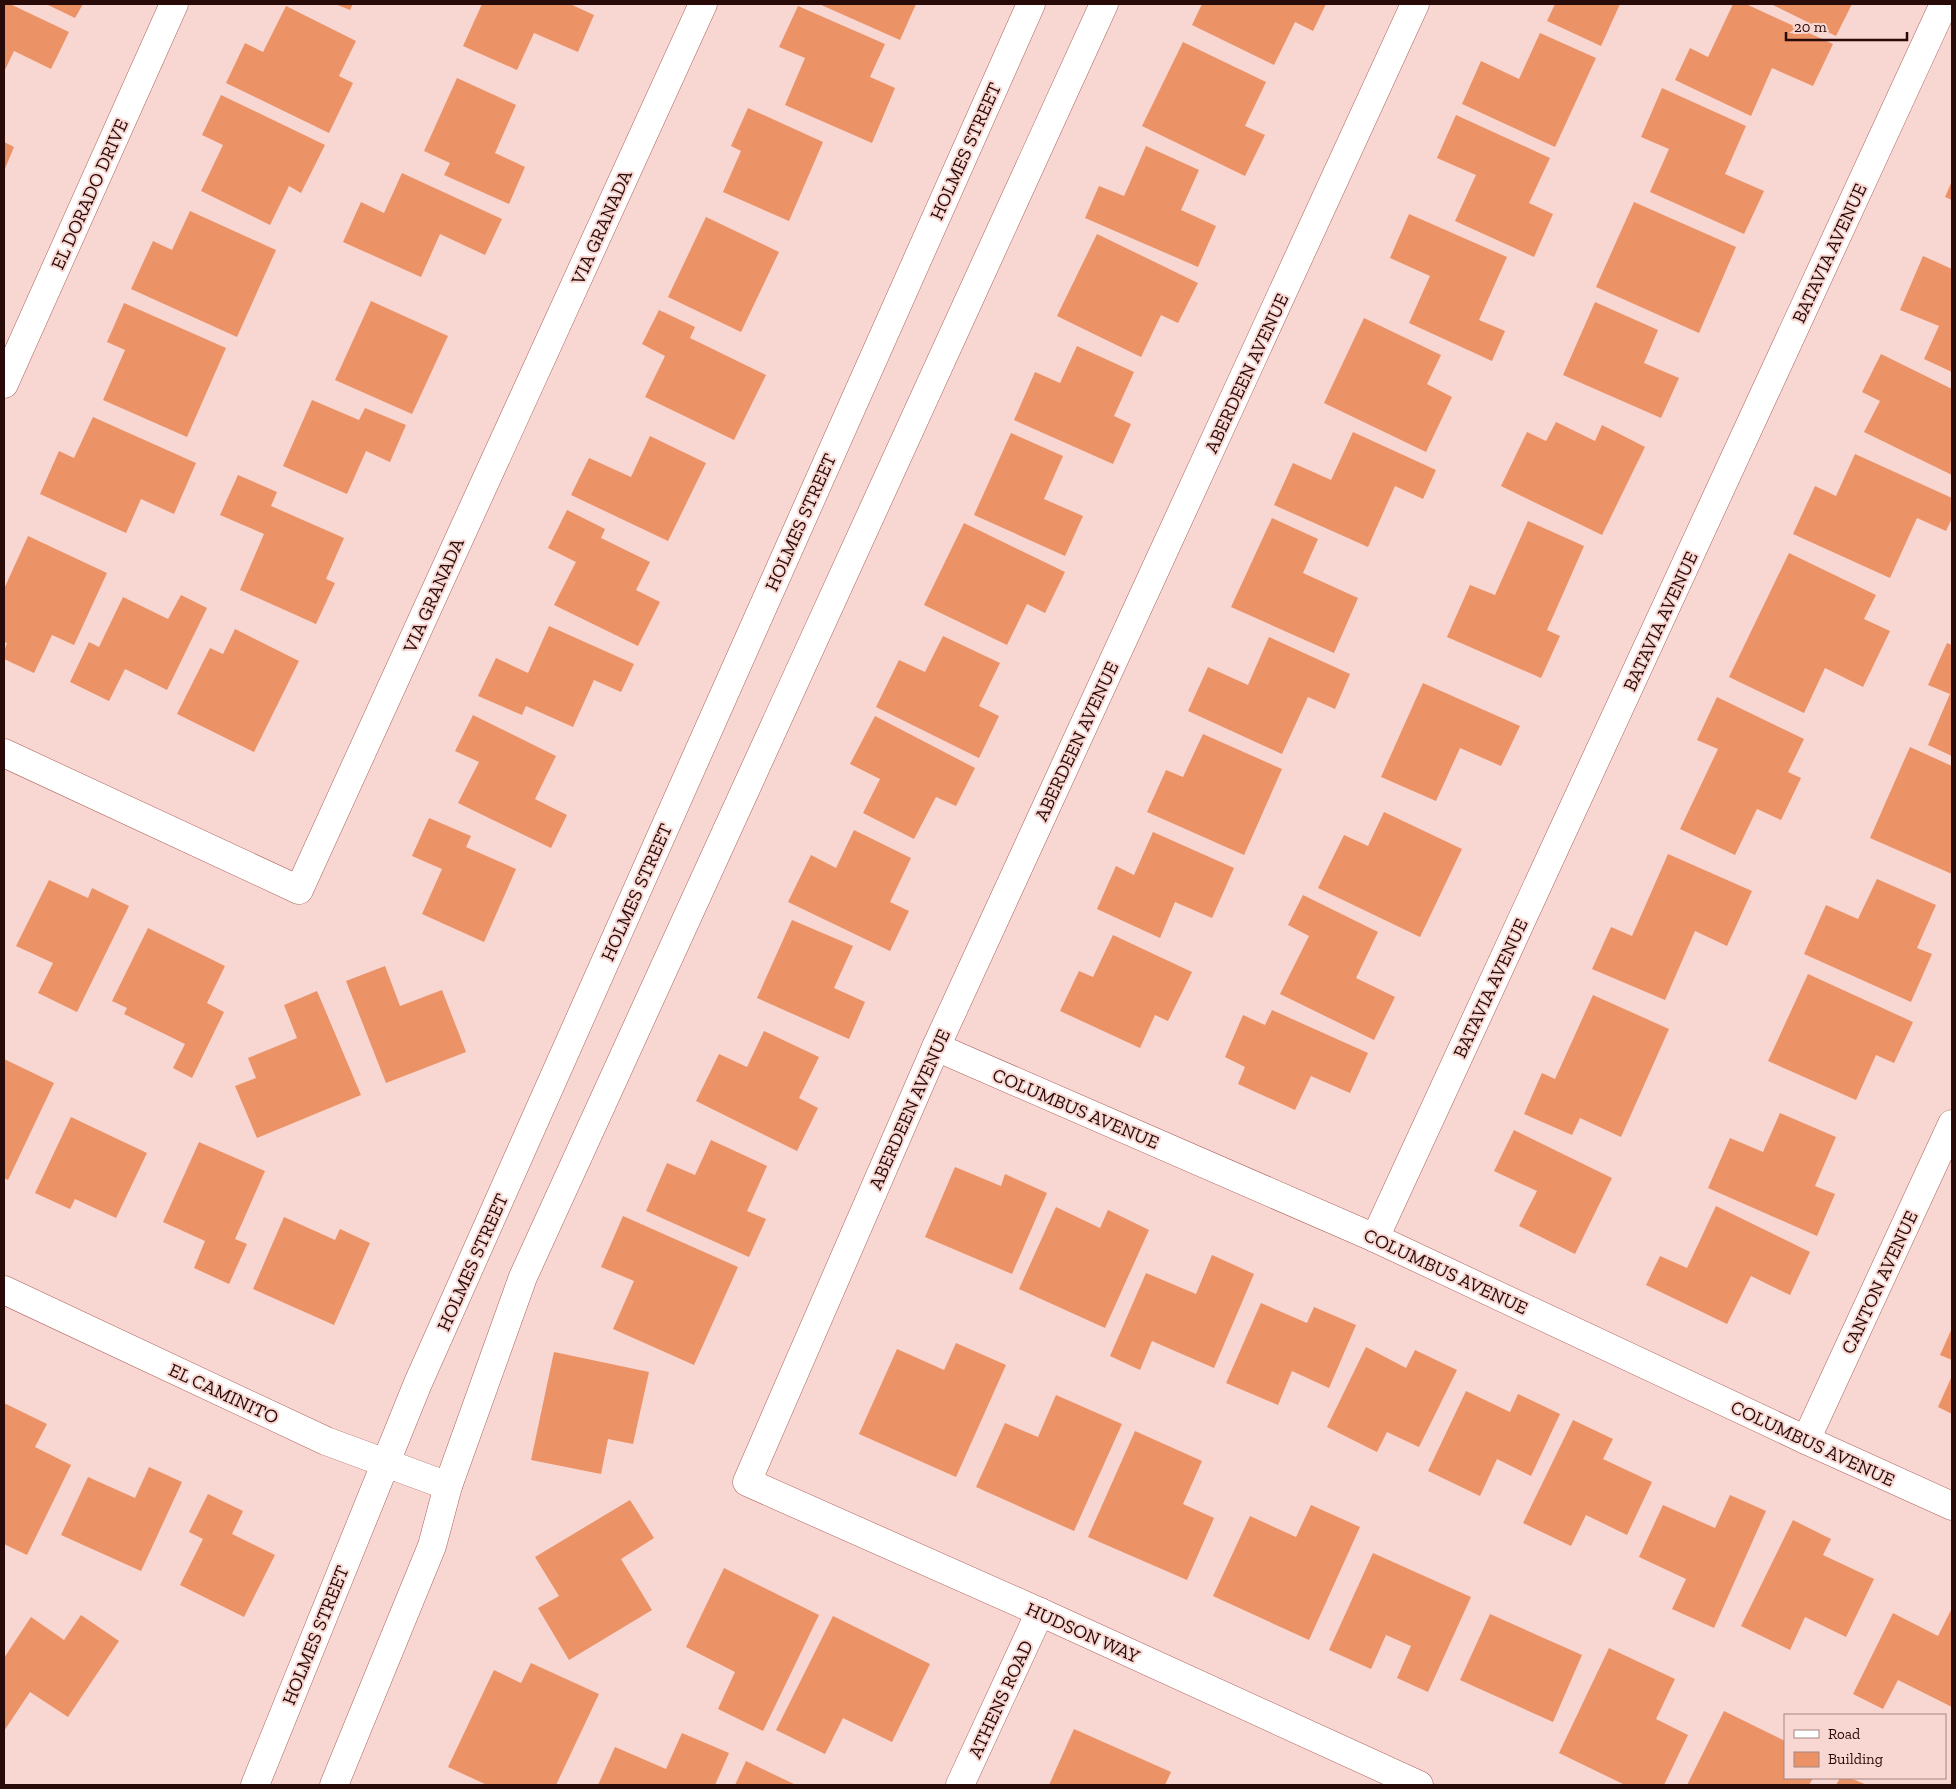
<svg xmlns="http://www.w3.org/2000/svg" width="1956" height="1789" viewBox="0 0 1956 1789" font-family="'Zilla Slab',serif">
	<style>
		.building { fill: #eb9367 }
		.lines { fill: none; stroke-linecap: round; stroke-linejoin: round }
		.street-casing { stroke: #ad635b; stroke-width: 29 }
		.secondary-casing { stroke: #ad635b; stroke-width: 29 }
		.street { stroke: #fff; stroke-width: 28 }
		.secondary { stroke: #fff; stroke-width: 28 }
		.labels { text-anchor: middle; stroke-width: 4; stroke-linejoin: round; paint-order: stroke }
		.street-label { font-size: 19px; fill: #280b09; stroke: #f8d6d1 }
	</style>
	<rect width="100%" height="100%" fill="#f8d6d1"/>
	<g class="building">
		<polygon points="4,4 10,4 69,32 51,69 14,51 4,72"/>
		<polygon points="46,4 83,4 75,18"/>
		<polygon points="335,4 353,4 350,10"/>
		<polygon points="482,4 570,4 594,15 578,52 534,33 517,70 463,46"/>
		<polygon points="819,4 916,4 900,40"/>
		<polygon points="1202,4 1326,4 1313,31 1295,22 1274,65 1192,25"/>
		<polygon points="1555,4 1620,4 1601,46 1547,21"/>
		<polygon points="1733,4 1746,4 1833,44 1813,86 1772,68 1751,116 1675,80 1690,48 1708,57"/>
		<polygon points="1771,4 1852,4 1836,36"/>
		<polygon points="286,6 356,41 339,76 353,83 329,133 226,83 245,43 263,52"/>
		<polygon points="798,6 885,44 870,77 895,88 872,143 785,105 805,58 779,47"/>
		<polygon points="1540,33 1596,58 1555,147 1462,104 1481,61 1519,79"/>
		<polygon points="1183,42 1266,82 1245,126 1265,135 1245,176 1142,126"/>
		<polygon points="457,78 516,105 495,153 525,167 509,204 444,175 450,163 424,151"/>
		<polygon points="1662,88 1746,126 1725,174 1764,191 1744,234 1650,192 1669,149 1641,137"/>
		<polygon points="221,95 325,145 301,193 289,186 270,225 201,191 223,145 202,135"/>
		<polygon points="748,108 823,142 789,221 723,192 741,151 731,146"/>
		<polygon points="1456,115 1550,158 1529,203 1553,214 1534,257 1455,221 1476,175 1437,158"/>
		<polygon points="4,142 14,147 4,171"/>
		<polygon points="1146,146 1199,170 1181,210 1216,226 1198,267 1085,218 1099,186 1124,196"/>
		<polygon points="402,173 502,219 485,255 440,234 421,277 343,242 361,202 384,213"/>
		<polygon points="1952,181 1952,200 1945,197"/>
		<polygon points="1634,202 1736,247 1699,333 1596,287"/>
		<polygon points="190,211 276,250 237,337 131,289 153,241 172,250"/>
		<polygon points="1409,214 1507,257 1479,320 1505,331 1492,361 1409,323 1430,276 1390,258"/>
		<polygon points="706,217 779,252 741,332 668,297"/>
		<polygon points="1097,234 1198,283 1178,323 1161,315 1141,357 1057,316"/>
		<polygon points="1923,256 1952,269 1952,372 1924,359 1939,326 1900,310"/>
		<polygon points="371,301 448,336 412,414 335,380"/>
		<polygon points="1595,302 1658,330 1644,363 1679,378 1661,418 1563,375"/>
		<polygon points="124,303 226,348 187,437 103,400 125,350 107,342"/>
		<polygon points="659,310 695,327 690,338 766,375 734,440 645,397 665,356 642,344"/>
		<polygon points="1364,318 1441,355 1427,384 1452,397 1426,452 1324,403"/>
		<polygon points="1077,346 1134,372 1114,416 1131,424 1113,464 1014,420 1035,372 1060,383"/>
		<polygon points="1881,354 1952,389 1952,475 1864,432 1880,401 1862,392"/>
		<polygon points="312,400 359,420 365,408 406,425 390,462 366,451 347,494 283,466"/>
		<polygon points="93,417 196,463 174,514 141,499 126,533 40,494 59,451 74,458"/>
		<polygon points="1556,422 1595,441 1602,425 1645,447 1602,535 1501,486 1527,432 1546,441"/>
		<polygon points="1353,432 1436,470 1423,499 1395,486 1368,547 1274,505 1293,463 1331,480"/>
		<polygon points="1011,433 1063,456 1044,499 1083,516 1065,556 974,515"/>
		<polygon points="650,436 706,463 668,541 571,495 589,458 631,477"/>
		<polygon points="1855,454 1952,498 1952,518 1946,531 1917,518 1890,578 1793,534 1815,486 1836,496"/>
		<polygon points="238,475 277,492 271,506 344,538 326,579 335,583 316,624 240,590 264,534 220,515"/>
		<polygon points="567,510 605,529 601,538 650,562 636,590 660,602 638,646 554,605 576,562 548,548"/>
		<polygon points="1272,518 1318,539 1303,573 1358,598 1334,653 1231,607"/>
		<polygon points="1528,521 1584,546 1547,630 1560,636 1541,678 1447,637 1470,585 1495,595"/>
		<polygon points="964,523 1065,572 1045,613 1027,604 1007,645 924,605"/>
		<polygon points="28,536 107,573 74,645 52,635 34,673 4,659 4,651 7,643 4,642 4,589"/>
		<polygon points="1789,553 1876,595 1864,619 1890,631 1863,687 1825,668 1804,713 1729,677"/>
		<polygon points="181,595 207,608 167,690 125,669 109,701 70,682 89,642 99,647 123,597 168,619"/>
		<polygon points="549,626 634,664 621,692 594,680 573,727 526,706 522,715 478,696 496,658 528,673"/>
		<polygon points="235,629 299,661 254,752 177,714 210,648 223,654"/>
		<polygon points="943,636 1000,663 979,706 999,716 979,758 876,707 899,660 925,672"/>
		<polygon points="1269,637 1350,674 1335,709 1308,697 1282,754 1188,711 1208,667 1248,685"/>
		<polygon points="1947,643 1952,645 1952,756 1928,745 1950,694 1928,685"/>
		<polygon points="1423,683 1520,726 1501,766 1460,748 1436,801 1381,777"/>
		<polygon points="1717,697 1804,739 1788,772 1801,778 1781,820 1757,809 1735,855 1680,829 1718,749 1697,740"/>
		<polygon points="473,715 556,756 535,799 567,815 551,848 458,803 479,762 455,751"/>
		<polygon points="875,716 975,768 956,806 936,797 914,839 863,813 880,779 850,764"/>
		<polygon points="1203,734 1282,769 1244,855 1147,812 1166,770 1183,777"/>
		<polygon points="1910,747 1952,766 1952,874 1870,838"/>
		<polygon points="1384,812 1462,849 1420,937 1318,888 1344,835 1368,846"/>
		<polygon points="429,818 471,836 466,847 516,869 484,942 422,914 442,869 412,856"/>
		<polygon points="854,830 911,858 890,902 909,911 890,951 788,902 811,855 836,868"/>
		<polygon points="1153,832 1234,868 1212,918 1175,902 1160,938 1097,909 1116,866 1134,875"/>
		<polygon points="1668,854 1752,891 1727,946 1695,931 1665,1000 1592,969 1611,927 1632,936"/>
		<polygon points="1877,879 1936,905 1917,948 1932,954 1911,1002 1804,954 1826,905 1858,919"/>
		<polygon points="49,880 88,898 92,888 129,906 77,1012 38,993 53,963 16,946"/>
		<polygon points="1303,895 1378,932 1356,978 1395,997 1374,1040 1280,994 1309,936 1288,925"/>
		<polygon points="792,920 853,946 834,988 865,1002 849,1039 757,998"/>
		<polygon points="148,928 225,966 207,1003 224,1012 192,1078 173,1068 185,1044 124,1014 127,1008 112,1001"/>
		<polygon points="1113,935 1192,972 1168,1021 1155,1015 1140,1048 1060,1011 1079,971 1093,977"/>
		<polygon points="385,966 400,1006 442,990 466,1052 386,1083 346,981"/>
		<polygon points="1808,974 1913,1022 1894,1063 1876,1055 1856,1100 1768,1061"/>
		<polygon points="317,991 361,1095 257,1138 235,1086 256,1078 248,1058 297,1038 284,1005"/>
		<polygon points="1593,995 1669,1029 1621,1137 1580,1118 1572,1135 1524,1114 1542,1073 1555,1079"/>
		<polygon points="1272,1010 1368,1053 1350,1093 1311,1076 1295,1110 1238,1084 1245,1067 1225,1057 1243,1015 1265,1025"/>
		<polygon points="764,1031 819,1057 799,1098 818,1108 797,1151 696,1101 719,1054 747,1067"/>
		<polygon points="4,1059 54,1083 8,1180 4,1178"/>
		<polygon points="1780,1113 1836,1137 1815,1186 1835,1194 1817,1236 1708,1188 1730,1138 1763,1152"/>
		<polygon points="71,1117 147,1153 116,1218 75,1199 70,1209 35,1193"/>
		<polygon points="1514,1130 1612,1178 1575,1254 1519,1226 1537,1191 1494,1171"/>
		<polygon points="711,1140 767,1166 747,1211 766,1219 749,1257 646,1211 667,1163 695,1175"/>
		<polygon points="199,1142 265,1171 235,1239 247,1244 229,1284 194,1268 205,1241 163,1222"/>
		<polygon points="955,1167 1001,1186 1005,1174 1047,1193 1012,1274 925,1237"/>
		<polygon points="1716,1206 1810,1252 1790,1295 1751,1276 1727,1324 1646,1285 1660,1256 1687,1268"/>
		<polygon points="1056,1207 1100,1228 1108,1210 1149,1230 1105,1328 1019,1289"/>
		<polygon points="623,1216 738,1267 694,1365 613,1329 634,1281 601,1267"/>
		<polygon points="284,1217 335,1240 340,1229 370,1243 334,1325 253,1289"/>
		<polygon points="1212,1255 1254,1274 1214,1368 1152,1341 1140,1370 1110,1356 1146,1273 1196,1294"/>
		<polygon points="1261,1303 1307,1323 1314,1307 1356,1325 1329,1388 1292,1371 1278,1405 1226,1383"/>
		<polygon points="1952,1328 1952,1360 1940,1355"/>
		<polygon points="956,1343 1006,1365 956,1477 859,1434 897,1349 944,1370"/>
		<polygon points="1366,1347 1406,1368 1415,1350 1457,1370 1419,1447 1387,1432 1377,1452 1327,1427"/>
		<polygon points="554,1352 649,1372 633,1444 608,1439 601,1474 531,1460"/>
		<polygon points="1952,1376 1952,1414 1938,1407"/>
		<polygon points="1466,1391 1510,1412 1518,1394 1560,1414 1531,1476 1497,1459 1480,1496 1428,1471"/>
		<polygon points="1056,1395 1122,1424 1074,1531 976,1487 1005,1423 1038,1437"/>
		<polygon points="4,1403 47,1424 35,1447 71,1465 27,1555 4,1544"/>
		<polygon points="1573,1420 1613,1439 1603,1459 1652,1482 1627,1535 1586,1515 1571,1546 1523,1523"/>
		<polygon points="1135,1431 1202,1461 1183,1504 1214,1518 1187,1580 1088,1537"/>
		<polygon points="149,1467 182,1482 141,1571 61,1535 88,1477 135,1498"/>
		<polygon points="208,1494 243,1511 232,1534 275,1555 244,1617 180,1585 203,1539 189,1532"/>
		<polygon points="1730,1495 1766,1511 1714,1628 1672,1609 1686,1579 1639,1557 1663,1505 1715,1528"/>
		<polygon points="630,1500 654,1538 621,1559 652,1610 569,1660 538,1608 559,1596 535,1557"/>
		<polygon points="1311,1505 1360,1527 1309,1640 1213,1596 1250,1516 1296,1537"/>
		<polygon points="1793,1520 1831,1539 1823,1555 1874,1579 1846,1637 1805,1617 1790,1650 1741,1626"/>
		<polygon points="1373,1553 1471,1597 1428,1692 1397,1678 1411,1646 1386,1635 1371,1669 1329,1650"/>
		<polygon points="724,1568 819,1615 763,1731 718,1709 735,1672 686,1647"/>
		<polygon points="1952,1608 1952,1707 1898,1680 1883,1709 1853,1694 1893,1613 1938,1636"/>
		<polygon points="1490,1614 1582,1655 1553,1722 1460,1680"/>
		<polygon points="81,1615 119,1641 68,1717 30,1692 4,1731 4,1658 31,1617 64,1640"/>
		<polygon points="833,1616 930,1664 892,1742 843,1718 825,1754 776,1730"/>
		<polygon points="1609,1648 1675,1679 1656,1719 1688,1735 1664,1785 1625,1785 1559,1753"/>
		<polygon points="531,1663 599,1694 556,1785 487,1785 448,1767 494,1670 521,1683"/>
		<polygon points="1724,1711 1785,1741 1785,1778 1813,1778 1809,1785 1687,1785"/>
		<polygon points="1074,1729 1171,1772 1165,1785 1049,1785"/>
		<polygon points="682,1733 729,1753 715,1785 598,1785 615,1747 666,1769"/>
		<polygon points="746,1761 796,1785 735,1785"/>
		<polygon points="1840,1778 1850,1778 1867,1785 1836,1785"/>
	</g>
	<g class="lines">
		<defs>
			<g id="street">
				<polyline points="1415,4 936,1047 747,1482 1040,1612 1419,1785"/>
				<polyline points="4,384 174,4"/>
				<polyline points="4,753 299,890 703,4"/>
				<polyline points="936,1047 1375,1238 1806,1440 1952,1506"/>
				<polyline points="1375,1238 1944,4"/>
				<polyline points="1806,1440 1952,1124"/>
				<polyline points="960,1785 1040,1612"/>
			</g>
			<g id="secondary">
				<polyline points="4,1290 326,1441 448,1486"/>
				<polyline points="255,1785 418,1383 1031,4"/>
				<polyline points="334,1785 432,1546 448,1486 523,1277 1104,4"/>
			</g>
		</defs>
		<use href="#street" class="street-casing"/>
		<use href="#secondary" class="secondary-casing"/>
		<use href="#street" class="street"/>
		<use href="#secondary" class="secondary"/>
	</g>
	<g class="labels">
		<g class="street-label">
			<text transform="translate(965 151) rotate(-66)" y="7">HOLMES STREET</text>
			<text transform="translate(89 194) rotate(-66)" y="7">EL DORADO DRIVE</text>
			<text transform="translate(601 227) rotate(-66)" y="7">VIA GRANADA</text>
			<text transform="translate(1829 253) rotate(-65)" y="7">BATAVIA AVENUE</text>
			<text transform="translate(1246 373) rotate(-65)" y="7">ABERDEEN AVENUE</text>
			<text transform="translate(800 522) rotate(-66)" y="7">HOLMES STREET</text>
			<text transform="translate(433 595) rotate(-66)" y="7">VIA GRANADA</text>
			<text transform="translate(1660 621) rotate(-65)" y="7">BATAVIA AVENUE</text>
			<text transform="translate(1076 741) rotate(-65)" y="7">ABERDEEN AVENUE</text>
			<text transform="translate(636 892) rotate(-66)" y="7">HOLMES STREET</text>
			<text transform="translate(1490 988) rotate(-65)" y="7">BATAVIA AVENUE</text>
			<text transform="translate(1076 1108) rotate(23)" y="7">COLUMBUS AVENUE</text>
			<text transform="translate(909 1109) rotate(-66)" y="7">ABERDEEN AVENUE</text>
			<text transform="translate(472 1262) rotate(-66)" y="7">HOLMES STREET</text>
			<text transform="translate(1446 1271) rotate(25)" y="7">COLUMBUS AVENUE</text>
			<text transform="translate(1879 1282) rotate(-65)" y="7">CANTON AVENUE</text>
			<text transform="translate(224 1393) rotate(25)" y="7">EL CAMINITO</text>
			<text transform="translate(1813 1443) rotate(25)" y="7">COLUMBUS AVENUE</text>
			<text transform="translate(1083 1632) rotate(24)" y="7">HUDSON WAY</text>
			<text transform="translate(315 1635) rotate(-68)" y="7">HOLMES STREET</text>
			<text transform="translate(1000 1699) rotate(-65)" y="7">ATHENS ROAD</text>
		</g>
	</g>
	<rect width="1956" height="1789" fill="none" stroke="#280b09" stroke-width="10"/>
	<rect x="1784" y="1714" width="162" height="65" fill="#f8d6d1" stroke="#a58581"/>
	<rect x="1794" y="1730" width="25" height="8" fill="#ffffff" stroke="#a58581"/>
	<text x="1828" y="1739" font-size="15" fill="#280b09">Road</text>
	<rect x="1794" y="1752" width="25" height="15" fill="#eb9367" stroke="#a58581"/>
	<text x="1828" y="1764" font-size="15" fill="#280b09">Building</text>
	<path d="M1786 32v8h121v-8" fill="none" stroke="#280b09" stroke-width="2.5"/>
	<text x="1794" y="32" font-size="15" fill="#280b09" stroke="#f8d6d1" stroke-width="4" paint-order="stroke">20 m</text>
</svg>
